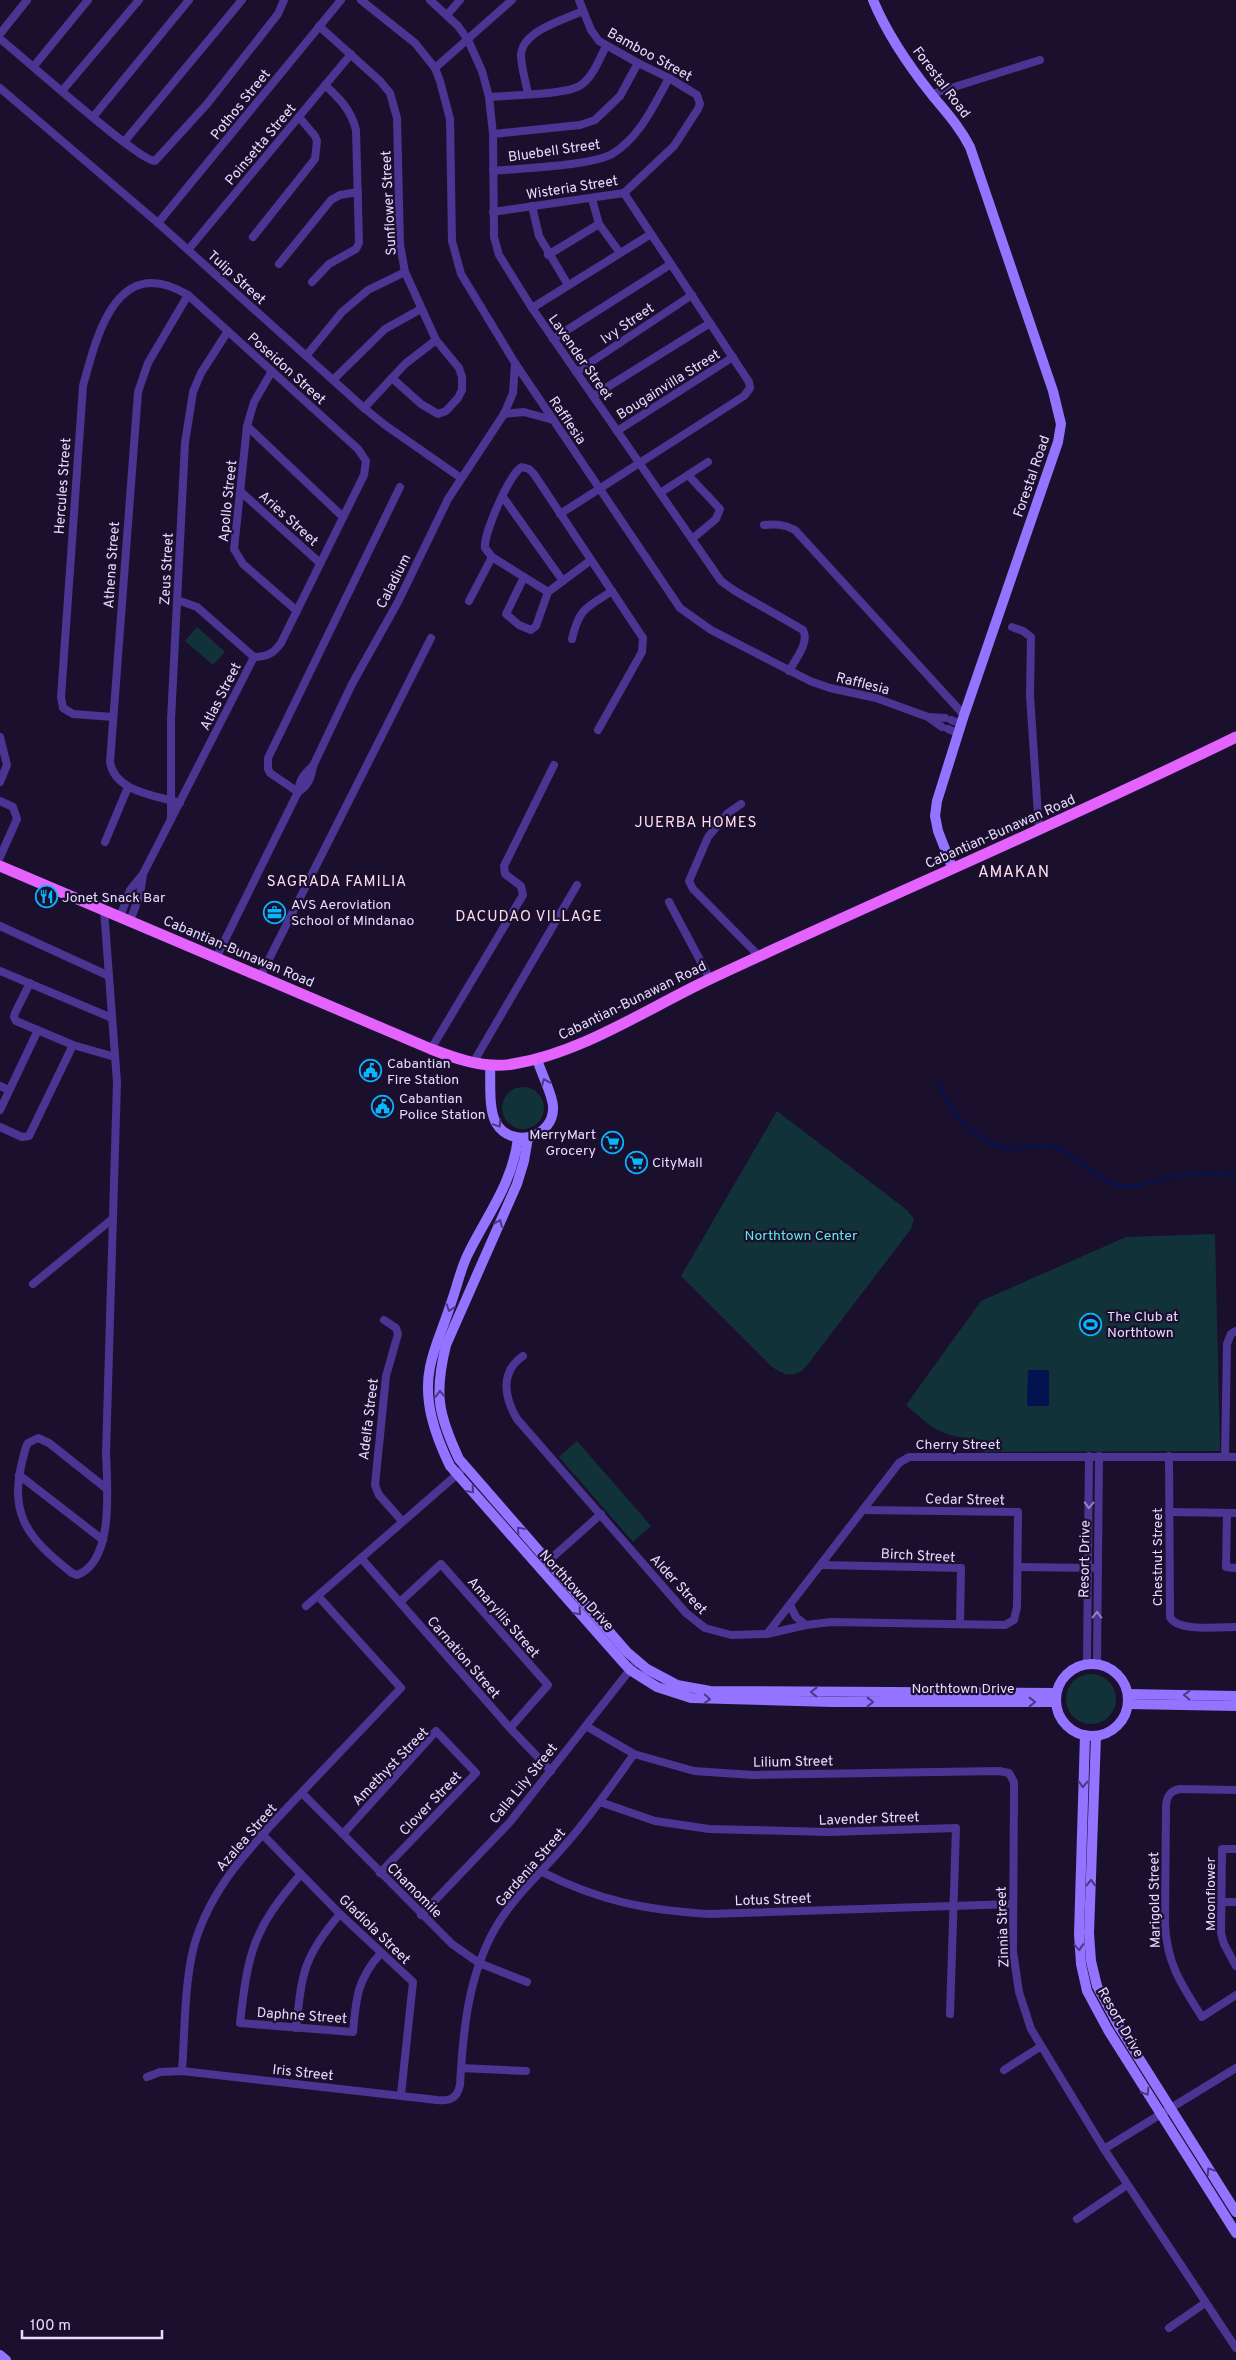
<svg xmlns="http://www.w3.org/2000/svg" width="1236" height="2360" viewBox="0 0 1236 2360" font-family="Overpass,sans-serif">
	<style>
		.green { fill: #113239 }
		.water { fill: #051251 }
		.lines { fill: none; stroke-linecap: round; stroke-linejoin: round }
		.stream { stroke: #051251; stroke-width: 2.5 }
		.street { stroke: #4b3592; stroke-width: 8 }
		.secondary { stroke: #9373ff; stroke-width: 10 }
		.primary { stroke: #e463ff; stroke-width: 11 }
		.oneway { stroke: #4b3782 }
		.oneway2 { stroke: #9180c3 }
		.labels { text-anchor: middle; stroke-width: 4.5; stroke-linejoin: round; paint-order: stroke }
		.street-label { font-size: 14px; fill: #e7dcff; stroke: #1b0f2e }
		.poi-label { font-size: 14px; fill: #e7dcff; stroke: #1b0f2e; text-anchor: start }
		.park-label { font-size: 14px; fill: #5bede5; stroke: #1b0f2e }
		.neighbourhood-label { font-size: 15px; letter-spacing: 1px; fill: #ffdeec; stroke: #1b0f2e }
		.quarter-label { font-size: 16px; letter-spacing: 1px; fill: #ffdeec; stroke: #1b0f2e }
	</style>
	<rect width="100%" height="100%" fill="#1b0f2e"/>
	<g class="green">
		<polygon points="197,627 225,652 213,665 185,641"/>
		<circle cx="523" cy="1108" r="21"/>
		<path d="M777,1111L907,1210L914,1219L911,1229L805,1368C793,1379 782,1375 770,1365L681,1276Z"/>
		<path d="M1215,1234L1220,1451L983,1452V1440C942,1436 936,1432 906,1405L981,1301L1126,1237Z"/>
		<polygon points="577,1441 651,1526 633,1542 559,1457"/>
		<circle cx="1091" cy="1699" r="25"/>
	</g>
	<polygon class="water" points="1028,1370 1049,1370 1049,1406 1027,1406"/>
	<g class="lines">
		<path class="stream" d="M938,1082C943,1093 948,1105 956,1115C968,1129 992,1148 1010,1149C1026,1149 1039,1142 1055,1147C1075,1153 1089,1174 1109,1182C1137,1194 1166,1174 1195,1174C1209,1173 1221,1177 1236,1173"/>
		<g class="street">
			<polyline points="361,0 415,43 435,68 440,81 450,119 452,241 461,274 515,363 680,608 711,630 810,681 830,688 876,698 928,717 945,718"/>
			<path d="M430,0L458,26L468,40L482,71L489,97L493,134L494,237L499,255L532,308L721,581L735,591L803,630C810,642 795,660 789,671"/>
			<polyline points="447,15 460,0"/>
			<polyline points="319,26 380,81 390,93 397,118 400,245 405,272 436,340 459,368 462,377 462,390 458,398 446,411 438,414 421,404 392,378"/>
			<polyline points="0,34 27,0"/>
			<path d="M0,39C22,56 138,161 155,161L207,104L278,14L284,0"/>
			<polyline points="34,66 88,0"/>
			<polyline points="435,68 512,0"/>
			<polyline points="0,88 158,223 364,408 385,425 461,478"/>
			<polyline points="62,91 139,0"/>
			<path d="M528,94C526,82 521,67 521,55C522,31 565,19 583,11"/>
			<polyline points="932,94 1040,60"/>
			<path d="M489,97C509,95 567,95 581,85C593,77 600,58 606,46"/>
			<polyline points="93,117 189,0"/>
			<polyline points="493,134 580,125 595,120 620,96 638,63"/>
			<polyline points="124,142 242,0"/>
			<path d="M493,171C520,168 591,166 612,154C640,137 654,105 669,78"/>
			<polyline points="592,199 599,224 620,253"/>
			<polyline points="532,206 539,236 568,285"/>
			<polyline points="493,212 624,193 674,146 698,109 700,104 697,95 669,78 638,63 599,41 591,30 579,0"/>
			<polyline points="158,223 341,0"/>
			<polyline points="253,237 315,159 317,141 315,136 299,117"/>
			<polyline points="188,250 351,54"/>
			<polyline points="548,255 599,224"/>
			<polyline points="279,264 331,200 340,195 358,192"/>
			<path d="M312,282L329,264L356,249L359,243L356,130C351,110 340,99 325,85"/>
			<polyline points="532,308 651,234"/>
			<polyline points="553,339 671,264"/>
			<polyline points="306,356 342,312 368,290 405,272"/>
			<polyline points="272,371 254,402 247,426 234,549 243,564 297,611"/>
			<polyline points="576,372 692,295"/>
			<polyline points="333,380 385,329 421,309"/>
			<polyline points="593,396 710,323"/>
			<polyline points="364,408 405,364 436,340"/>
			<polyline points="504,414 524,412 553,420"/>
			<polyline points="247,426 343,517"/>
			<polyline points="617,431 733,357"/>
			<polyline points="688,475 720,509 716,519 692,539"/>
			<polyline points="241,492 320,563"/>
			<polyline points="660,493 708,462"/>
			<polyline points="503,497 563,581"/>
			<polyline points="560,514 744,396 750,388 749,382 624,193"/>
			<path d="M764,525C776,524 784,524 795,530L964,715"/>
			<polyline points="524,577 506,614 519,625 531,630 536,626 548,592 591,560"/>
			<path d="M548,592L492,557L485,548C483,535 510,472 522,467L529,469L534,474L643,638L642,652L598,730"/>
			<polyline points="177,600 197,607 254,657"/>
			<polyline points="469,601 492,557"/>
			<polyline points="1012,627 1023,631 1031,637 1030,695 1039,830"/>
			<path d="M572,639C579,608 586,608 612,591"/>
			<path d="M113,717L73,714L63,708L61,697L83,386C97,334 117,252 188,295L358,449L366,461L364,475L281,643C274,653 267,657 254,657"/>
			<polyline points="928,717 942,727"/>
			<polyline points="951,720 961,724"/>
			<polyline points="948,729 958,733"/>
			<polyline points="0,737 7,765 0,782"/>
			<path d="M298,792C309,785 311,778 313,766L352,684L398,602L448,499L504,414L513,393L515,364"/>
			<polyline points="298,792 270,773 268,769 268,758 400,487"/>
			<polyline points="0,801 13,807 17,819 0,857"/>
			<path d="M180,803C155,795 115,792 110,762L138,392L148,363L188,295"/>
			<polyline points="741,804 728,813 708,837 689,881 693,889 760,957"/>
			<polyline points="171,819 171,720 185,443 193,392 201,373 228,331"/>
			<polyline points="105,842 128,787"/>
			<polyline points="669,902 710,979"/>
			<path d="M104,910L117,1082L106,1453C107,1485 115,1561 77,1575L72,1573C22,1534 7,1510 26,1447L28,1443L38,1438L49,1443L107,1489"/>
			<polyline points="120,917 130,890 143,874 254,657"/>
			<polyline points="130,921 140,894 143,875"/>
			<polyline points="0,926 109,976"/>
			<path d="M216,958L298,792C299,780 304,774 313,766"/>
			<polyline points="0,971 112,1018"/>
			<polyline points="260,977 431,638"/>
			<polyline points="30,983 15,1013 14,1017 16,1021 73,1045 115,1057"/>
			<polyline points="431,1049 523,895 521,886 505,874 504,866 554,765"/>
			<polyline points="473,1063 577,885"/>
			<polyline points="0,1086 9,1090"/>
			<polyline points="0,1110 38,1030"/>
			<polyline points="0,1127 22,1137 29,1136 73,1045"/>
			<polyline points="33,1284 111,1220"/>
			<polyline points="384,1320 396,1328 398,1334 386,1376 375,1485 379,1495 402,1521"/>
			<path d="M523,1356C500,1372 504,1397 517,1419L686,1613L705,1628L731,1635L767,1634L806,1625L831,1622L1005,1625L1014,1620L1017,1607L1018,1512L863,1510"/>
			<path d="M1169,1456L1170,1617C1177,1632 1220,1627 1236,1627"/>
			<polyline points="1225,1456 1227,1344 1231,1334 1236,1331"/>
			<polyline points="19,1475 103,1540"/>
			<polyline points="1169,1512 1236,1513"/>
			<polyline points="1227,1513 1226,1567 1236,1568"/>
			<polyline points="361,1558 510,1728 551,1771"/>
			<polyline points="545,1564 601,1514"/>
			<polyline points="821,1565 961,1568 960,1624"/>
			<polyline points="1018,1567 1093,1568"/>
			<polyline points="400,1602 441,1564 548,1685 510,1728"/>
			<polyline points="790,1605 796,1617 806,1625"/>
			<polyline points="306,1606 461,1471"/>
			<polyline points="767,1634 899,1463 909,1457 1236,1457"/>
			<polyline points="1087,1663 1089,1456"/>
			<polyline points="1097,1663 1099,1456"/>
			<polyline points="586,1726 634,1754 694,1771 753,1775 999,1771 1009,1773 1014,1782 1014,1791 1013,1951 1019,1992 1031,2029 1104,2149 1236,2348"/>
			<path d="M1236,1790L1180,1789C1169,1791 1166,1798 1166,1808L1165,1924C1167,1964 1181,1984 1202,2017L1236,1995"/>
			<polyline points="302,1793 452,1944 479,1963 527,1982"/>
			<polyline points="600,1802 655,1821 709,1829 829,1832 956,1828 950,2014"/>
			<polyline points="262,1834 340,1914 413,1982 401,2095"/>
			<polyline points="343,1834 436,1731 476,1773 380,1873"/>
			<polyline points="1236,1849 1222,1849 1221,1933 1224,1944 1236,1966"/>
			<path d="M542,1872C599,1901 646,1910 709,1914L1013,1904"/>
			<path d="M301,1874C253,1929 248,1952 240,2023L353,2032C356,1999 357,1979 381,1953"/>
			<polyline points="1222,1902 1236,1902"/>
			<polyline points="421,1915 510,1822 637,1661"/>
			<path d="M296,2028C302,1973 303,1957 340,1914"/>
			<polyline points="461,2068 526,2071"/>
			<polyline points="1004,2070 1040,2047"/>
			<path d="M182,2071C185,2031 184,1985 194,1946C212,1882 260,1837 304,1790C336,1756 369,1722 401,1688L318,1596"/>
			<path d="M147,2077L160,2072L182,2071L437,2100C450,2101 457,2099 460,2085C463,2031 468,1975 496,1927C514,1896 542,1872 565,1845C590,1817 612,1785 634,1754"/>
			<polyline points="1104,2149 1236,2068"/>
			<polyline points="1077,2219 1127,2185"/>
			<polyline points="1169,2328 1205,2303"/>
		</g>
		<g class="secondary">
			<path d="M873,0C887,34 909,66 932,95C946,112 960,127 970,147L1053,391L1061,424L1058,442L964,715L937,801L935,816L938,831L952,867"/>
			<path d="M490,1065C491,1082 488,1108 496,1123C512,1150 555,1137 553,1106C552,1093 541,1073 537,1059"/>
			<path d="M518,1138C513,1182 488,1214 469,1252C460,1269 457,1288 450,1306C444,1326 434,1346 430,1367C423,1401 435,1435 450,1466L621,1660L630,1670L657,1687L691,1698L832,1702H1055"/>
			<path d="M528,1138L524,1161L517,1184L446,1345C434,1394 438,1414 459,1459L627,1652L647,1669L677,1685L710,1691L1056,1693"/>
			<circle cx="1092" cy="1700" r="36"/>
			<polyline points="1128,1694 1236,1696"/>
			<polyline points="1128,1704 1236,1706"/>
			<polyline points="1085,1735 1079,1934 1081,1964 1087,1991 1108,2030 1236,2233"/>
			<polyline points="1096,1736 1089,1933 1091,1961 1097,1986 1118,2025 1236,2212"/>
			<polyline points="0,2355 6,2360"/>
		</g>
		<path class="primary" d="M0,866L431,1049C457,1059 485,1069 513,1064C582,1053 648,1008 710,979C885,897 1063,822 1236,737"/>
	</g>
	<defs><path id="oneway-chevron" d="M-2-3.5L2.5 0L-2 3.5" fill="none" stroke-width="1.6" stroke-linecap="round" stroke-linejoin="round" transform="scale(1.25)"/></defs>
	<g class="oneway">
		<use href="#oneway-chevron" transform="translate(545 1082) rotate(-113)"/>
		<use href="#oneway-chevron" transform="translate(498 1124) rotate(56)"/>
		<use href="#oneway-chevron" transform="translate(499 1223) rotate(-66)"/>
		<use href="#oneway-chevron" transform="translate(450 1308) rotate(109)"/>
		<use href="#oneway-chevron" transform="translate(440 1394) rotate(-91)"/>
		<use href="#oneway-chevron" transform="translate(471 1490) rotate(49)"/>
		<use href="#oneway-chevron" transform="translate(520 1530) rotate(-131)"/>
		<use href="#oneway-chevron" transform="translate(578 1612) rotate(48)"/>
		<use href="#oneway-chevron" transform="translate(814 1692) rotate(-179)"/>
		<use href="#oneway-chevron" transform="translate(1187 1695) rotate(-179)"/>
		<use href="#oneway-chevron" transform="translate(707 1699) rotate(3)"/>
		<use href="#oneway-chevron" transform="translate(870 1702)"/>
		<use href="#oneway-chevron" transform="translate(1032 1702)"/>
		<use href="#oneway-chevron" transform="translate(1083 1784) rotate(92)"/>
		<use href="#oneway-chevron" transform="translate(1091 1883) rotate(-88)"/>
		<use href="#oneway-chevron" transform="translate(1079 1947) rotate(86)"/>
		<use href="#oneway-chevron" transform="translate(1146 2092) rotate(58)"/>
		<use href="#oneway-chevron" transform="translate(1210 2171) rotate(-123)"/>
	</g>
	<g class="oneway2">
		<use href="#oneway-chevron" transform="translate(1089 1505) rotate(91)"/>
		<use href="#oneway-chevron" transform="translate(1097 1615) rotate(-89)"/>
	</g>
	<defs>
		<symbol id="restaurant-ring" viewBox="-11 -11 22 22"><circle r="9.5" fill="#1b0f2e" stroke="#08b5ff" stroke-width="1.5"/><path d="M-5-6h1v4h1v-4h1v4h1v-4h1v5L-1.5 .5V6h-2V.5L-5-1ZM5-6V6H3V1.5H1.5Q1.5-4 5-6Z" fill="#08b5ff"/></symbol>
		<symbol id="office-ring" viewBox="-11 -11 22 22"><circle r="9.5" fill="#1b0f2e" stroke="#08b5ff" stroke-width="1.5"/><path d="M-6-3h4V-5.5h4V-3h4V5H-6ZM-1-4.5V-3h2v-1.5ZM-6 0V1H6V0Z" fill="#08b5ff"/></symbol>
		<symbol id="civic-ring" viewBox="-11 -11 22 22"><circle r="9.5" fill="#1b0f2e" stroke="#08b5ff" stroke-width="1.5"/><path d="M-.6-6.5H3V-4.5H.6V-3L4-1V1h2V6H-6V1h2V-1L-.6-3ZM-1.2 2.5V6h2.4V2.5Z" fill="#08b5ff"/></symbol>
		<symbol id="supermarket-ring" viewBox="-11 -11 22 22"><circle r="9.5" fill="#1b0f2e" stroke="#08b5ff" stroke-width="1.5"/><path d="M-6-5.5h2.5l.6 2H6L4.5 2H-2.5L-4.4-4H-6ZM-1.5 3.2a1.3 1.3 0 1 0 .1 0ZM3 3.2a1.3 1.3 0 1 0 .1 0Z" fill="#08b5ff"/></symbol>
		<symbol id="stadium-ring" viewBox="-11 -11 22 22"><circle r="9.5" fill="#1b0f2e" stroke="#08b5ff" stroke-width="1.5"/><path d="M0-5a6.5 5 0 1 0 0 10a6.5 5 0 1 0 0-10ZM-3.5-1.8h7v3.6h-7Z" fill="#08b5ff"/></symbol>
	</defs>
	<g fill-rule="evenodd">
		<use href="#restaurant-ring" x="34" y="884" width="25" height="25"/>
		<use href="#office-ring" x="262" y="900" width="25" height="25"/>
		<use href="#civic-ring" x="358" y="1058" width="25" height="25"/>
		<use href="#civic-ring" x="370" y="1094" width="25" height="25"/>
		<use href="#supermarket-ring" x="600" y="1130" width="25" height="25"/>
		<use href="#supermarket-ring" x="624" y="1150" width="25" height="25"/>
		<use href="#stadium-ring" x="1078" y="1312" width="25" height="25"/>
	</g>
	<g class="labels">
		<g class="street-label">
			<text transform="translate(650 54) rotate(29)" y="5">Bamboo Street</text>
			<text transform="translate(942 82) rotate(53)" y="5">Forestal Road</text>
			<text transform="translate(240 104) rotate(-51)" y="5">Pothos Street</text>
			<text transform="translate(260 144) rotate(-50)" y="5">Poinsetta Street</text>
			<text transform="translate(554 150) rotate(-8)" y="5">Bluebell Street</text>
			<text transform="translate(572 187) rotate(-9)" y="5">Wisteria Street</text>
			<text transform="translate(388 203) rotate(-93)" y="5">Sunflower Street</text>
			<text transform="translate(237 277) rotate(42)" y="5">Tulip Street</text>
			<text transform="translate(627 323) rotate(-34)" y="5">Ivy Street</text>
			<text transform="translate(581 357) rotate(55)" y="5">Lavender Street</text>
			<text transform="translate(287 368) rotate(42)" y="5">Poseidon Street</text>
			<text transform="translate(668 384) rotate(-32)" y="5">Bougainvilla Street</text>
			<text transform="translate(568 420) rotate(56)" y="5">Rafflesia</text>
			<text transform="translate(1031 476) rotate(-71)" y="5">Forestal Road</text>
			<text transform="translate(62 486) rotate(-86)" y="5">Hercules Street</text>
			<text transform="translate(227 501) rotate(-84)" y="5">Apollo Street</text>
			<text transform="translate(289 518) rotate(42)" y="5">Aries Street</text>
			<text transform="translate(111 565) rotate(-86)" y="5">Athena Street</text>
			<text transform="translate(166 569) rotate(-87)" y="5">Zeus Street</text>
			<text transform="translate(393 581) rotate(-63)" y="5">Caladium</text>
			<text transform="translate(863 683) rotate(14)" y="5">Rafflesia</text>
			<text transform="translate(220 696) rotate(-63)" y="5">Atlas Street</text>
			<text transform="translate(1000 831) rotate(-24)" y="5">Cabantian-Bunawan Road</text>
			<text transform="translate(239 951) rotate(23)" y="5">Cabantian-Bunawan Road</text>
			<text transform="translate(632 1000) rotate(-26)" y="5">Cabantian-Bunawan Road</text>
			<text transform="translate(368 1419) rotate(-83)" y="5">Adelfa Street</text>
			<text x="958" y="1449">Cherry Street</text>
			<text transform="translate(965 1499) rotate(1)" y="5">Cedar Street</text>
			<text transform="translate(918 1555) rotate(3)" y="5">Birch Street</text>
			<text transform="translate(1157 1557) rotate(-90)" y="5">Chestnut Street</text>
			<text transform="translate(1084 1559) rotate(-89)" y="5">Resort Drive</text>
			<text transform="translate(679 1584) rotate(47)" y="5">Alder Street</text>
			<text transform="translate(577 1590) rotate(48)" y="5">Northtown Drive</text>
			<text transform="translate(504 1617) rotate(49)" y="5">Amaryllis Street</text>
			<text transform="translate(464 1657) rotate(49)" y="5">Carnation Street</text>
			<text x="963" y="1693">Northtown Drive</text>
			<text transform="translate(793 1761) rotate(-1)" y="5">Lilium Street</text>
			<text transform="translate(390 1766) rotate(-46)" y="5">Amethyst Street</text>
			<text transform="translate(523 1783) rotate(-51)" y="5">Calla Lily Street</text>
			<text transform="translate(430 1803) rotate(-46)" y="5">Clover Street</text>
			<text transform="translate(869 1818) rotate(-2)" y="5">Lavender Street</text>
			<text transform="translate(246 1837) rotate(-49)" y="5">Azalea Street</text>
			<text transform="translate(530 1867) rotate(-49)" y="5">Gardenia Street</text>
			<text transform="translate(415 1890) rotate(45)" y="5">Chamomile</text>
			<text transform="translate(1210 1894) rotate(-90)" y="5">Moonflower</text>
			<text transform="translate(773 1899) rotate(-2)" y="5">Lotus Street</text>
			<text transform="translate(1154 1900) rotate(-91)" y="5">Marigold Street</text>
			<text transform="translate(1002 1927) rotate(-92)" y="5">Zinnia Street</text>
			<text transform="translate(375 1929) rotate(44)" y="5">Gladiola Street</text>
			<text transform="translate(302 2015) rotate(4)" y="5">Daphne Street</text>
			<text transform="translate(1121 2022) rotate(60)" y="5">Resort Drive</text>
			<text transform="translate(303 2072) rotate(6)" y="5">Iris Street</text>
		</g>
		<g class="poi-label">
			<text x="62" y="902">Jonet Snack Bar</text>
			<text x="291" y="909">AVS Aeroviation<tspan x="291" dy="16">School of Mindanao</tspan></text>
			<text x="387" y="1068">Cabantian<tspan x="387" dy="16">Fire Station</tspan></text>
			<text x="399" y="1103">Cabantian<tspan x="399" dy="16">Police Station</tspan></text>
			<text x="596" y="1139" text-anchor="end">MerryMart<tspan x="596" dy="16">Grocery</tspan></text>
			<text x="652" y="1167">CityMall</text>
			<text x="1107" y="1321">The Club at<tspan x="1107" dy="16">Northtown</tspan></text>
		</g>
		<g class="park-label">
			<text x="801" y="1240">Northtown Center</text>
		</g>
		<g class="neighbourhood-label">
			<text x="696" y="827">JUERBA HOMES</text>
			<text x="337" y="886">SAGRADA FAMILIA</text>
			<text x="529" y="921">DACUDAO VILLAGE</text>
		</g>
		<g class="quarter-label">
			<text x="1014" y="877">AMAKAN</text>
		</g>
	</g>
	<path d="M22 2330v8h140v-8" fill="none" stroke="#e7dcff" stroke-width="2.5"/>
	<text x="30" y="2330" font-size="15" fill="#e7dcff" stroke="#1b0f2e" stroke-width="4" paint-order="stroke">100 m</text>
</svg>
